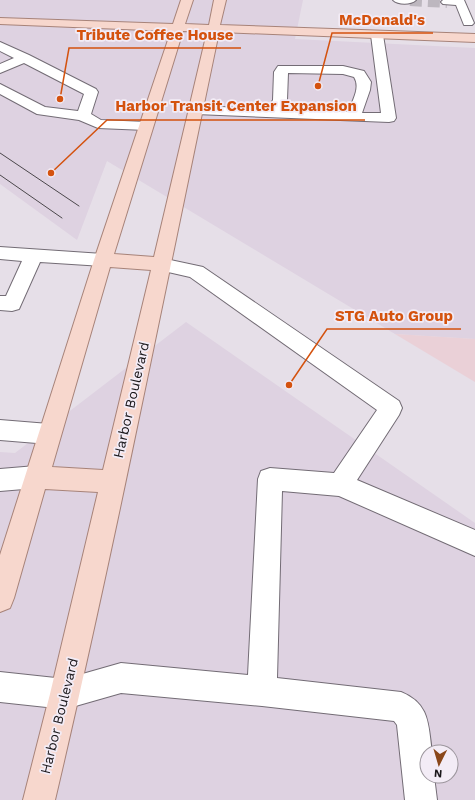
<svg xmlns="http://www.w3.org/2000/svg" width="475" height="800" viewBox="0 0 475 800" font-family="'Work Sans',sans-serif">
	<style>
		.built { fill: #ded2e1; fill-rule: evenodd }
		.industrial { fill: #ead0d7 }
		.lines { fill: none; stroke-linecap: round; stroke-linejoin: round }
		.minor-tunnel { stroke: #bdb7bf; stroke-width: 12; stroke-dasharray: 12 6; stroke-linecap: butt }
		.minor-casing { stroke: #736c75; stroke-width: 2 }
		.major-casing { stroke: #a78379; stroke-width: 2 }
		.minor { fill: #fff; fill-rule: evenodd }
		.major { fill: #f7d7cd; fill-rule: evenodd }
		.tram { stroke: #4b474b; stroke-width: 1 }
		.labels { text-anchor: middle; stroke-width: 3.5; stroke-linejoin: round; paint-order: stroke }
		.street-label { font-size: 14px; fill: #1b181b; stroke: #f3ecf6 }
		.leader { fill: none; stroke: #d4520e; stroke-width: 1.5 }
		.callout-dot { fill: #d4520e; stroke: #f3ecf6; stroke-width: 1.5 }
		.callout-label { font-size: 15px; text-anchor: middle; font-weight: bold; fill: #d4520e; stroke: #f3ecf6; stroke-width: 3.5; stroke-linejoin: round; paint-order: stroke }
	</style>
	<rect width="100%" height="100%" fill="#e6dfe8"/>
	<g class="built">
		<polygon points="0,0 303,0 295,39 475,48 475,339 395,334 107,161 77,240 0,184"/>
		<path d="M186,322L475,523V800H0V452L15,453ZM427,752H451V776H427Z"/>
	</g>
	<polygon class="industrial" points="395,334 475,339 475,382"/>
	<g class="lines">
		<polyline class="minor-tunnel" points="410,0 447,2"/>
		<defs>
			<g id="minor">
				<path d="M393,0H416C411,5 398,5 393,0Z"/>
				<polygon points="443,0 464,0 474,23 472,25 464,25 456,5 443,4 441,2"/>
				<path d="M377,31L381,32L383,35L396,118L394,121L389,122L196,114L191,113L189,110L191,107L196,106L267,109L273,100L274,72L278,66H343L364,71L371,82L370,90L362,113H381L371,35L373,32ZM288,73L343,74L354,77C361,88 352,101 348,112L281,109L287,100Z"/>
				<polygon points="0,42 29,55 96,89 98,92 91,114 101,120 146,122 151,123 153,126 151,129 146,130 98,128 79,120 37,114 0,94 0,84 45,107 78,111 84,94 24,63 0,73 0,64 14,58 0,51"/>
				<polygon points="0,247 103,254 109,255 112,260 109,265 103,266 40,262 19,309 12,311 0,310 0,296 6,296 22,261 0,259"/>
				<path d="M161,258L203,267L399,401L402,408L399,415L357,480L475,530V556L339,496L282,491L277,678L401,692C430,704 428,724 432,752H427V776H434L437,800H405L397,725L394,721L262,706L121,693L65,709L0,702V672L65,679L121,663L248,675L258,479L261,471L270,468L334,473L377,410L190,277L155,269L152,264L155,259Z"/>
				<polygon points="0,420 49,424 57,427 60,434 57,441 49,444 0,440"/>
				<polygon points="36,466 45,469 48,477 45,485 36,488 0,491 0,469"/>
			</g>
			<path id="major" d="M181,0H193L185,24L209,25L214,0H226L220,25L475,34V42L219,32C165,289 115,545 55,800H23L50,694L98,492L45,489L14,598L10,608L0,612V555L94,260L171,31L0,24V18L173,24ZM183,31L207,32L154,257L114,254ZM110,267L151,270L103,470L52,467Z"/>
		</defs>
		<use href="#minor" class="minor-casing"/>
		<use href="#major" class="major-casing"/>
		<use href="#minor" class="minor"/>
		<use href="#major" class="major"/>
		<g class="tram">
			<polyline points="0,153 79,206"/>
			<polyline points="0,175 62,218"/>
		</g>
	</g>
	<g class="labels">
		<g class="street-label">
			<text transform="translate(131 400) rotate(-77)" y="5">Harbor Boulevard</text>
			<text transform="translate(59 716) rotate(-76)" y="5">Harbor Boulevard</text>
		</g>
	</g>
	<path class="leader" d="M318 86L332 33H433M60 99L69 48H241M51 173L107 120H365M289 385L327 329H461"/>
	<g class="callout-dot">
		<circle cx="318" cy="86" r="4"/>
		<circle cx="60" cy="99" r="4"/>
		<circle cx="51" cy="173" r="4"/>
		<circle cx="289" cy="385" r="4"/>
	</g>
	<g class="callout-label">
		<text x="382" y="25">McDonald's</text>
		<text x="155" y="40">Tribute Coffee House</text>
		<text x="236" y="111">Harbor Transit Center Expansion</text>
		<text x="394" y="321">STG Auto Group</text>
	</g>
	<g transform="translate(439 764) rotate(185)"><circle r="19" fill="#f3ecf6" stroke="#9d979e"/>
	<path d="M0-3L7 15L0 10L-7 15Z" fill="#8a471a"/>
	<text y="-6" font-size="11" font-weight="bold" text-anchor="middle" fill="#1b181b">N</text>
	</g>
</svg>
